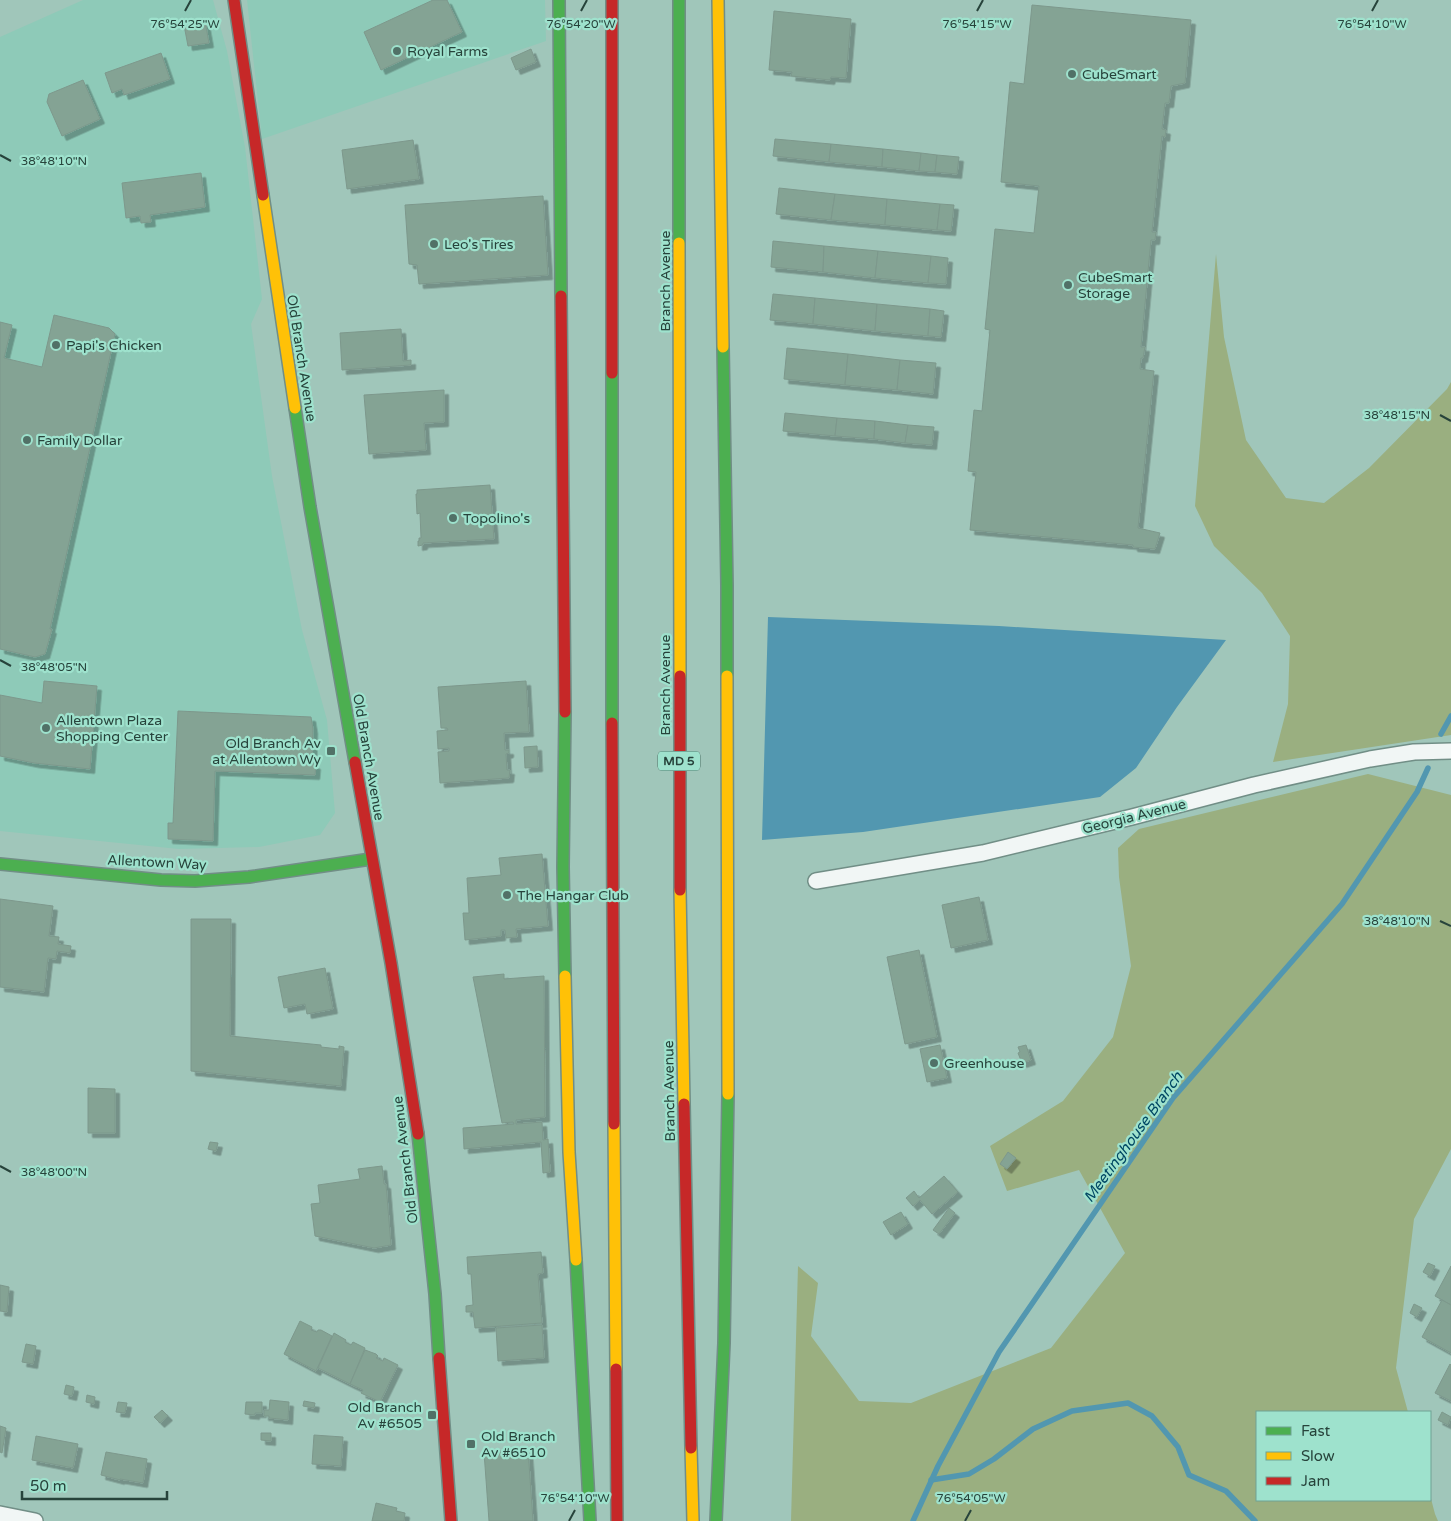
<svg xmlns="http://www.w3.org/2000/svg" width="1451" height="1521" viewBox="0 0 1451 1521" font-family="'Varela Round',sans-serif">
	<style>
		.built { fill: #8ecab8 }
		.forest { fill: #9aaf80 }
		.water { fill: #5297b0 }
		.lines { fill: none; stroke-linecap: round; stroke-linejoin: round }
		.stream { stroke: #5297b0; stroke-width: 5.5 }
		.building { fill: #84a394; stroke: #7d988c; filter: url(#shadow) }
		.street-casing { stroke: #718e86; stroke-width: 18 }
		.fast-casing { stroke: #718e86; stroke-width: 14 }
		.slow-casing { stroke: #718e86; stroke-width: 14 }
		.jam-casing { stroke: #718e86; stroke-width: 14 }
		.street { stroke: #f1f6f5; stroke-width: 15 }
		.fast { stroke: #4caf50; stroke-width: 11 }
		.slow { stroke: #ffc107; stroke-width: 11 }
		.jam { stroke: #c62828; stroke-width: 11 }
		.ticks { fill: none; stroke: #27433b; stroke-width: 2 }
		.poi-dot { fill: #517167; stroke: #9ee2cd; stroke-width: 2 }
		.labels { text-anchor: middle; stroke-width: 4.5; stroke-linejoin: round; paint-order: stroke }
		.shield { fill: #9ee2cd; stroke: #4b7367; stroke-width: 1 }
		.shield-label { font-size: 12px; font-weight: bold; fill: #27433b }
		.poi-label { font-size: 14px; fill: #27433b; stroke: #9ee2cd; text-anchor: start }
		.street-label { font-size: 14px; fill: #27433b; stroke: #9ee2cd }
		.water-label { font-size: 15px; font-style: italic; fill: #004763; stroke: #9ee2cd }
		.ticks-label { font-size: 12px; text-anchor: middle; fill: #27433b; stroke: #9ee2cd; stroke-width: 4.5; stroke-linejoin: round; paint-order: stroke }
	</style>
	<defs>
		<filter id="shadow"><feDropShadow dx="4.5" dy="4.5" stdDeviation="0" flood-color="#0004"/></filter>
	</defs>
	<rect width="100%" height="100%" fill="#a0c6ba"/>
	<g class="built">
		<polygon points="83,0 213,0 227,51 245,147 262,299 251,324 272,476 302,630 327,720 335,813 320,835 259,847 179,849 0,831 0,37"/>
		<polygon points="247,0 545,0 546,41 262,139"/>
	</g>
	<g class="forest">
		<polygon points="1216,254 1224,337 1246,440 1286,498 1324,503 1369,468 1447,389 1451,382 1451,735 1273,762 1288,704 1290,636 1262,593 1214,546 1195,506"/>
		<polygon points="1368,774 1451,795 1451,1149 1414,1219 1396,1368 1408,1412 1257,1412 1257,1500 1430,1500 1430,1495 1435,1514 1438,1521 791,1521 798,1266 818,1283 811,1336 859,1401 911,1403 1051,1348 1125,1253 1079,1170 1007,1191 990,1146 1063,1101 1113,1037 1131,966 1119,877 1118,848 1139,829"/>
	</g>
	<polygon class="water" points="768,617 999,626 1226,640 1177,707 1136,768 1100,797 863,832 762,840"/>
	<g class="lines">
		<g class="stream">
			<polyline points="1441,734 1451,716"/>
			<polyline points="931,1480 969,1474 994,1459 1033,1429 1072,1411 1128,1403 1152,1416 1178,1447 1189,1475 1226,1491 1255,1521"/>
			<polyline points="913,1521 938,1466 999,1352 1173,1098 1342,904 1417,792 1428,768"/>
		</g>
	</g>
	<g class="building">
		<polygon points="433,0 447,0 462,32 381,70 364,32"/>
		<polygon points="1032,5 1191,20 1185,83 1171,86 1169,103 1165,103 1162,129 1166,130 1165,137 1162,136 1152,232 1156,232 1155,240 1151,240 1141,347 1145,347 1143,358 1141,358 1140,369 1154,371 1138,528 1160,533 1155,549 1133,547 1133,545 970,530 976,472 968,471 974,410 982,411 990,330 985,329 995,229 1034,233 1039,186 1001,182 1010,82 1024,84"/>
		<polygon points="774,11 851,19 846,78 831,77 830,80 791,76 792,72 769,70"/>
		<polygon points="205,21 209,43 188,46 184,25"/>
		<polygon points="531,49 536,62 516,70 511,58"/>
		<polygon points="161,53 170,79 124,95 122,89 112,93 105,73"/>
		<polygon points="83,80 100,119 62,136 47,102 49,94"/>
		<polygon points="775,139 831,144 829,162 773,156"/>
		<polygon points="413,140 419,179 347,189 342,150"/>
		<polygon points="831,144 883,149 882,167 829,162"/>
		<polygon points="883,149 921,153 919,171 882,167"/>
		<polygon points="921,153 937,155 935,172 919,171"/>
		<polygon points="937,155 959,157 957,174 935,172"/>
		<polygon points="201,173 205,207 150,215 151,222 141,223 140,216 126,218 122,183"/>
		<polygon points="779,188 835,194 831,220 776,214"/>
		<polygon points="835,194 887,199 885,225 831,220"/>
		<polygon points="543,196 548,275 419,284 417,265 409,264 405,205"/>
		<polygon points="887,199 940,204 937,230 885,225"/>
		<polygon points="940,204 954,205 951,231 937,230"/>
		<polygon points="773,241 824,246 823,272 771,267"/>
		<polygon points="824,246 878,251 875,278 823,272"/>
		<polygon points="878,251 931,256 928,283 875,278"/>
		<polygon points="931,256 948,258 946,284 928,283"/>
		<polygon points="773,294 815,298 813,324 770,320"/>
		<polygon points="815,298 877,304 875,331 813,324"/>
		<polygon points="877,304 930,309 928,336 875,331"/>
		<polygon points="930,309 944,311 941,337 928,336"/>
		<polygon points="54,315 109,328 115,334 50,629 52,629 45,654 35,657 0,649 0,322 12,325 4,358 42,367"/>
		<polygon points="401,329 403,361 411,360 411,365 342,370 340,333"/>
		<polygon points="787,348 848,354 845,385 784,379"/>
		<polygon points="848,354 900,360 897,390 845,385"/>
		<polygon points="900,360 936,363 933,394 897,390"/>
		<polygon points="444,390 444,422 424,423 426,450 369,454 364,395"/>
		<polygon points="785,413 837,418 835,436 783,431"/>
		<polygon points="837,418 875,421 874,439 835,436"/>
		<polygon points="875,421 908,425 905,443 874,439"/>
		<polygon points="908,425 934,427 932,445 905,443"/>
		<polygon points="490,485 494,539 423,543 423,545 418,546 418,541 419,541 419,538 421,538 420,513 417,514 416,494 417,494 417,490"/>
		<polygon points="44,681 97,686 90,769 34,763 0,756 0,695 42,703"/>
		<polygon points="526,681 529,732 504,733 505,750 509,750 509,753 506,754 507,770 510,770 509,778 440,783 438,752 449,751 449,748 438,749 437,731 448,730 447,728 441,728 438,687"/>
		<polygon points="178,711 311,717 313,729 312,764 316,765 315,775 215,771 213,841 168,839 168,823 173,823"/>
		<polygon points="537,746 538,767 525,768 524,747"/>
		<polygon points="542,854 548,926 516,929 517,937 506,938 505,930 501,930 501,936 465,940 463,913 469,913 467,878 501,875 499,858"/>
		<polygon points="979,897 988,940 951,948 942,905"/>
		<polygon points="0,899 53,906 49,936 59,937 58,944 71,946 70,953 57,951 56,959 48,958 44,992 0,987"/>
		<polygon points="191,919 231,919 230,1036 321,1045 321,1047 339,1049 339,1046 344,1047 341,1086 191,1071"/>
		<polygon points="919,950 937,1037 905,1044 887,957"/>
		<polygon points="325,968 333,1009 307,1014 305,1004 284,1008 278,977"/>
		<polygon points="504,974 504,979 544,976 545,1117 516,1120 516,1124 542,1122 543,1140 548,1139 550,1172 543,1173 541,1142 464,1149 463,1128 514,1124 513,1122 502,1123 473,977"/>
		<polygon points="940,1045 947,1078 927,1082 920,1049"/>
		<polygon points="1026,1045 1031,1060 1022,1063 1018,1053 1020,1052 1018,1047"/>
		<polygon points="88,1088 115,1089 115,1133 88,1133"/>
		<polygon points="210,1142 218,1143 216,1151 208,1149"/>
		<polygon points="1008,1152 1016,1158 1007,1169 1000,1164"/>
		<polygon points="382,1166 384,1184 386,1184 391,1245 374,1248 315,1236 311,1204 320,1203 318,1185 360,1179 358,1169"/>
		<polygon points="944,1176 958,1192 932,1214 920,1200 913,1206 906,1198 914,1191 919,1198"/>
		<polygon points="949,1208 955,1213 939,1234 933,1230"/>
		<polygon points="901,1212 908,1224 891,1235 883,1222"/>
		<polygon points="541,1252 543,1273 538,1274 542,1323 475,1328 473,1312 466,1312 466,1306 473,1305 471,1274 468,1274 467,1257"/>
		<polygon points="1428,1263 1435,1266 1430,1276 1423,1272"/>
		<polygon points="1451,1266 1451,1305 1435,1296"/>
		<polygon points="0,1285 9,1287 7,1312 0,1311"/>
		<polygon points="1442,1300 1451,1305 1451,1353 1422,1337"/>
		<polygon points="1414,1304 1422,1308 1417,1317 1410,1313"/>
		<polygon points="300,1321 312,1327 311,1330 317,1332 318,1330 321,1330 332,1336 316,1371 284,1354"/>
		<polygon points="542,1325 544,1358 498,1361 496,1328"/>
		<polygon points="334,1333 346,1340 345,1342 351,1345 353,1342 365,1348 350,1384 318,1368"/>
		<polygon points="26,1344 36,1346 33,1364 22,1362"/>
		<polygon points="365,1350 376,1354 378,1356 376,1358 383,1361 384,1358 398,1365 380,1402 361,1393 363,1390 350,1384"/>
		<polygon points="1450,1364 1451,1365 1451,1401 1435,1393"/>
		<polygon points="66,1385 74,1387 72,1396 64,1394"/>
		<polygon points="87,1395 95,1397 94,1404 86,1402"/>
		<polygon points="270,1400 289,1402 288,1420 269,1418 269,1416 264,1416 264,1410 269,1410"/>
		<polygon points="304,1401 315,1403 314,1408 303,1406"/>
		<polygon points="118,1402 127,1403 125,1413 116,1412"/>
		<polygon points="246,1402 262,1402 262,1413 255,1413 255,1415 245,1414"/>
		<polygon points="162,1410 168,1416 160,1423 154,1417"/>
		<polygon points="1442,1412 1451,1417 1448,1425 1438,1420"/>
		<polygon points="0,1426 6,1428 2,1453 0,1452"/>
		<polygon points="261,1433 271,1433 271,1441 261,1440"/>
		<polygon points="314,1435 343,1437 341,1466 312,1464"/>
		<polygon points="36,1436 78,1444 73,1468 32,1460"/>
		<polygon points="528,1449 533,1521 489,1521 484,1452"/>
		<polygon points="106,1452 147,1459 143,1483 120,1479 120,1480 101,1475"/>
		<polygon points="376,1503 397,1508 396,1511 405,1513 404,1521 372,1521"/>
	</g>
	<g class="lines">
		<defs>
			<g id="street">
				<polyline points="816,881 983,853 1132,817 1254,785 1370,759 1414,752 1451,751"/>
				<polyline points="0,1514 35,1521"/>
			</g>
			<g id="fast">
				<polyline points="559,0 561,296"/>
				<polyline points="679,0 679,243"/>
				<polyline points="723,347 727,585 727,676"/>
				<polyline points="612,373 612,723"/>
				<polyline points="295,408 310,507 355,762"/>
				<polyline points="565,712 563,867 565,976"/>
				<polyline points="0,864 161,880 195,881 249,877 371,859"/>
				<polyline points="418,1134 435,1294 439,1358"/>
				<polyline points="576,1260 590,1521"/>
				<polyline points="716,1521 724,1343 728,1094"/>
			</g>
			<g id="slow">
				<polyline points="718,0 723,347"/>
				<polyline points="263,195 295,408"/>
				<polyline points="679,243 680,676"/>
				<polyline points="727,676 728,1094"/>
				<polyline points="680,890 684,1104"/>
				<polyline points="565,976 569,1152 576,1260"/>
				<polyline points="614,1124 616,1369"/>
				<polyline points="691,1448 693,1521"/>
			</g>
			<g id="jam">
				<polyline points="234,0 263,195"/>
				<polyline points="612,0 612,373"/>
				<polyline points="561,296 565,712"/>
				<polyline points="680,676 680,890"/>
				<polyline points="612,723 614,1124"/>
				<polyline points="355,762 391,963 418,1134"/>
				<polyline points="684,1104 691,1448"/>
				<polyline points="439,1358 451,1521"/>
				<polyline points="616,1369 617,1521"/>
			</g>
		</defs>
		<use href="#street" class="street-casing"/>
		<use href="#fast" class="fast-casing"/>
		<use href="#slow" class="slow-casing"/>
		<use href="#jam" class="jam-casing"/>
		<use href="#street" class="street"/>
		<use href="#fast" class="fast"/>
		<use href="#slow" class="slow"/>
		<use href="#jam" class="jam"/>
	</g>
	<path class="ticks" d="M185,11L191,0M581,11L587,0M977,11L983,0M1372,11L1378,0M0,155L11,161M1440,415L1451,421M0,660L11,666M1440,921L1451,926M0,1166L11,1172M569,1521L575,1510M965,1521L971,1510"/>
	<g class="poi-dot">
		<circle cx="397" cy="51" r="5"/>
		<circle cx="1072" cy="74" r="5"/>
		<circle cx="434" cy="244" r="5"/>
		<circle cx="1068" cy="285" r="5"/>
		<circle cx="56" cy="345" r="5"/>
		<circle cx="27" cy="440" r="5"/>
		<circle cx="453" cy="518" r="5"/>
		<circle cx="46" cy="728" r="5"/>
		<rect x="326" y="746" width="10" height="10" rx="2.5"/>
		<circle cx="507" cy="895" r="5"/>
		<circle cx="934" cy="1063" r="5"/>
		<rect x="427" y="1410" width="10" height="10" rx="2.5"/>
		<rect x="466" y="1439" width="10" height="10" rx="2.5"/>
	</g>
	<g class="labels">
		<rect class="shield" x="658" y="751.5" width="42" height="19" rx="4"/>
		<g class="shield-label">
			<text x="679" y="765">MD 5</text>
		</g>
		<g class="poi-label">
			<text x="407" y="56">Royal Farms</text>
			<text x="1082" y="79">CubeSmart</text>
			<text x="444" y="249">Leo's Tires</text>
			<text x="1078" y="282">CubeSmart<tspan x="1078" dy="16">Storage</tspan></text>
			<text x="66" y="350">Papi's Chicken</text>
			<text x="37" y="445">Family Dollar</text>
			<text x="463" y="523">Topolino's</text>
			<text x="56" y="725">Allentown Plaza<tspan x="56" dy="16">Shopping Center</tspan></text>
			<text x="321" y="748" text-anchor="end">Old Branch Av<tspan x="321" dy="16">at Allentown Wy</tspan></text>
			<text x="517" y="900">The Hangar Club</text>
			<text x="944" y="1068">Greenhouse</text>
			<text x="422" y="1412" text-anchor="end">Old Branch<tspan x="422" dy="16">Av #6505</tspan></text>
			<text x="481" y="1441">Old Branch<tspan x="481" dy="16">Av #6510</tspan></text>
		</g>
		<g class="street-label">
			<text transform="translate(665 281) rotate(-90)" y="5">Branch Avenue</text>
			<text transform="translate(302 358) rotate(81)" y="5">Old Branch Avenue</text>
			<text transform="translate(665 685) rotate(-90)" y="5">Branch Avenue</text>
			<text transform="translate(369 757) rotate(80)" y="5">Old Branch Avenue</text>
			<text transform="translate(1134 816) rotate(-14)" y="5">Georgia Avenue</text>
			<text transform="translate(157 862) rotate(3)" y="5">Allentown Way</text>
			<text transform="translate(669 1091) rotate(-91)" y="5">Branch Avenue</text>
			<text transform="translate(405 1160) rotate(-97)" y="5">Old Branch Avenue</text>
		</g>
		<g class="water-label">
			<text transform="translate(1133 1137) rotate(-54)" y="5">Meetinghouse Branch</text>
		</g>
	</g>
	<g class="ticks-label">
		<text x="185" y="28">76°54'25"W</text>
		<text x="581" y="28">76°54'20"W</text>
		<text x="977" y="28">76°54'15"W</text>
		<text x="1372" y="28">76°54'10"W</text>
		<text x="54" y="165">38°48'10"N</text>
		<text x="1397" y="419">38°48'15"N</text>
		<text x="54" y="671">38°48'05"N</text>
		<text x="1397" y="925">38°48'10"N</text>
		<text x="54" y="1176">38°48'00"N</text>
		<text x="575" y="1502">76°54'10"W</text>
		<text x="971" y="1502">76°54'05"W</text>
	</g>
	<rect x="1256" y="1411" width="175" height="90" fill="#9ee2cd" stroke="#6ea293"/>
	<rect x="1266" y="1427" width="25" height="8" fill="#4caf50" stroke="#6ea293"/>
	<text x="1301" y="1436" font-size="15" fill="#27433b">Fast</text>
	<rect x="1266" y="1452" width="25" height="8" fill="#ffc107" stroke="#6ea293"/>
	<text x="1301" y="1461" font-size="15" fill="#27433b">Slow</text>
	<rect x="1266" y="1477" width="25" height="8" fill="#c62828" stroke="#6ea293"/>
	<text x="1301" y="1486" font-size="15" fill="#27433b">Jam</text>
	<path d="M22 1491v8h145v-8" fill="none" stroke="#27433b" stroke-width="2.5"/>
	<text x="30" y="1491" font-size="15" fill="#27433b" stroke="#9ee2cd" stroke-width="4" paint-order="stroke">50 m</text>
</svg>
